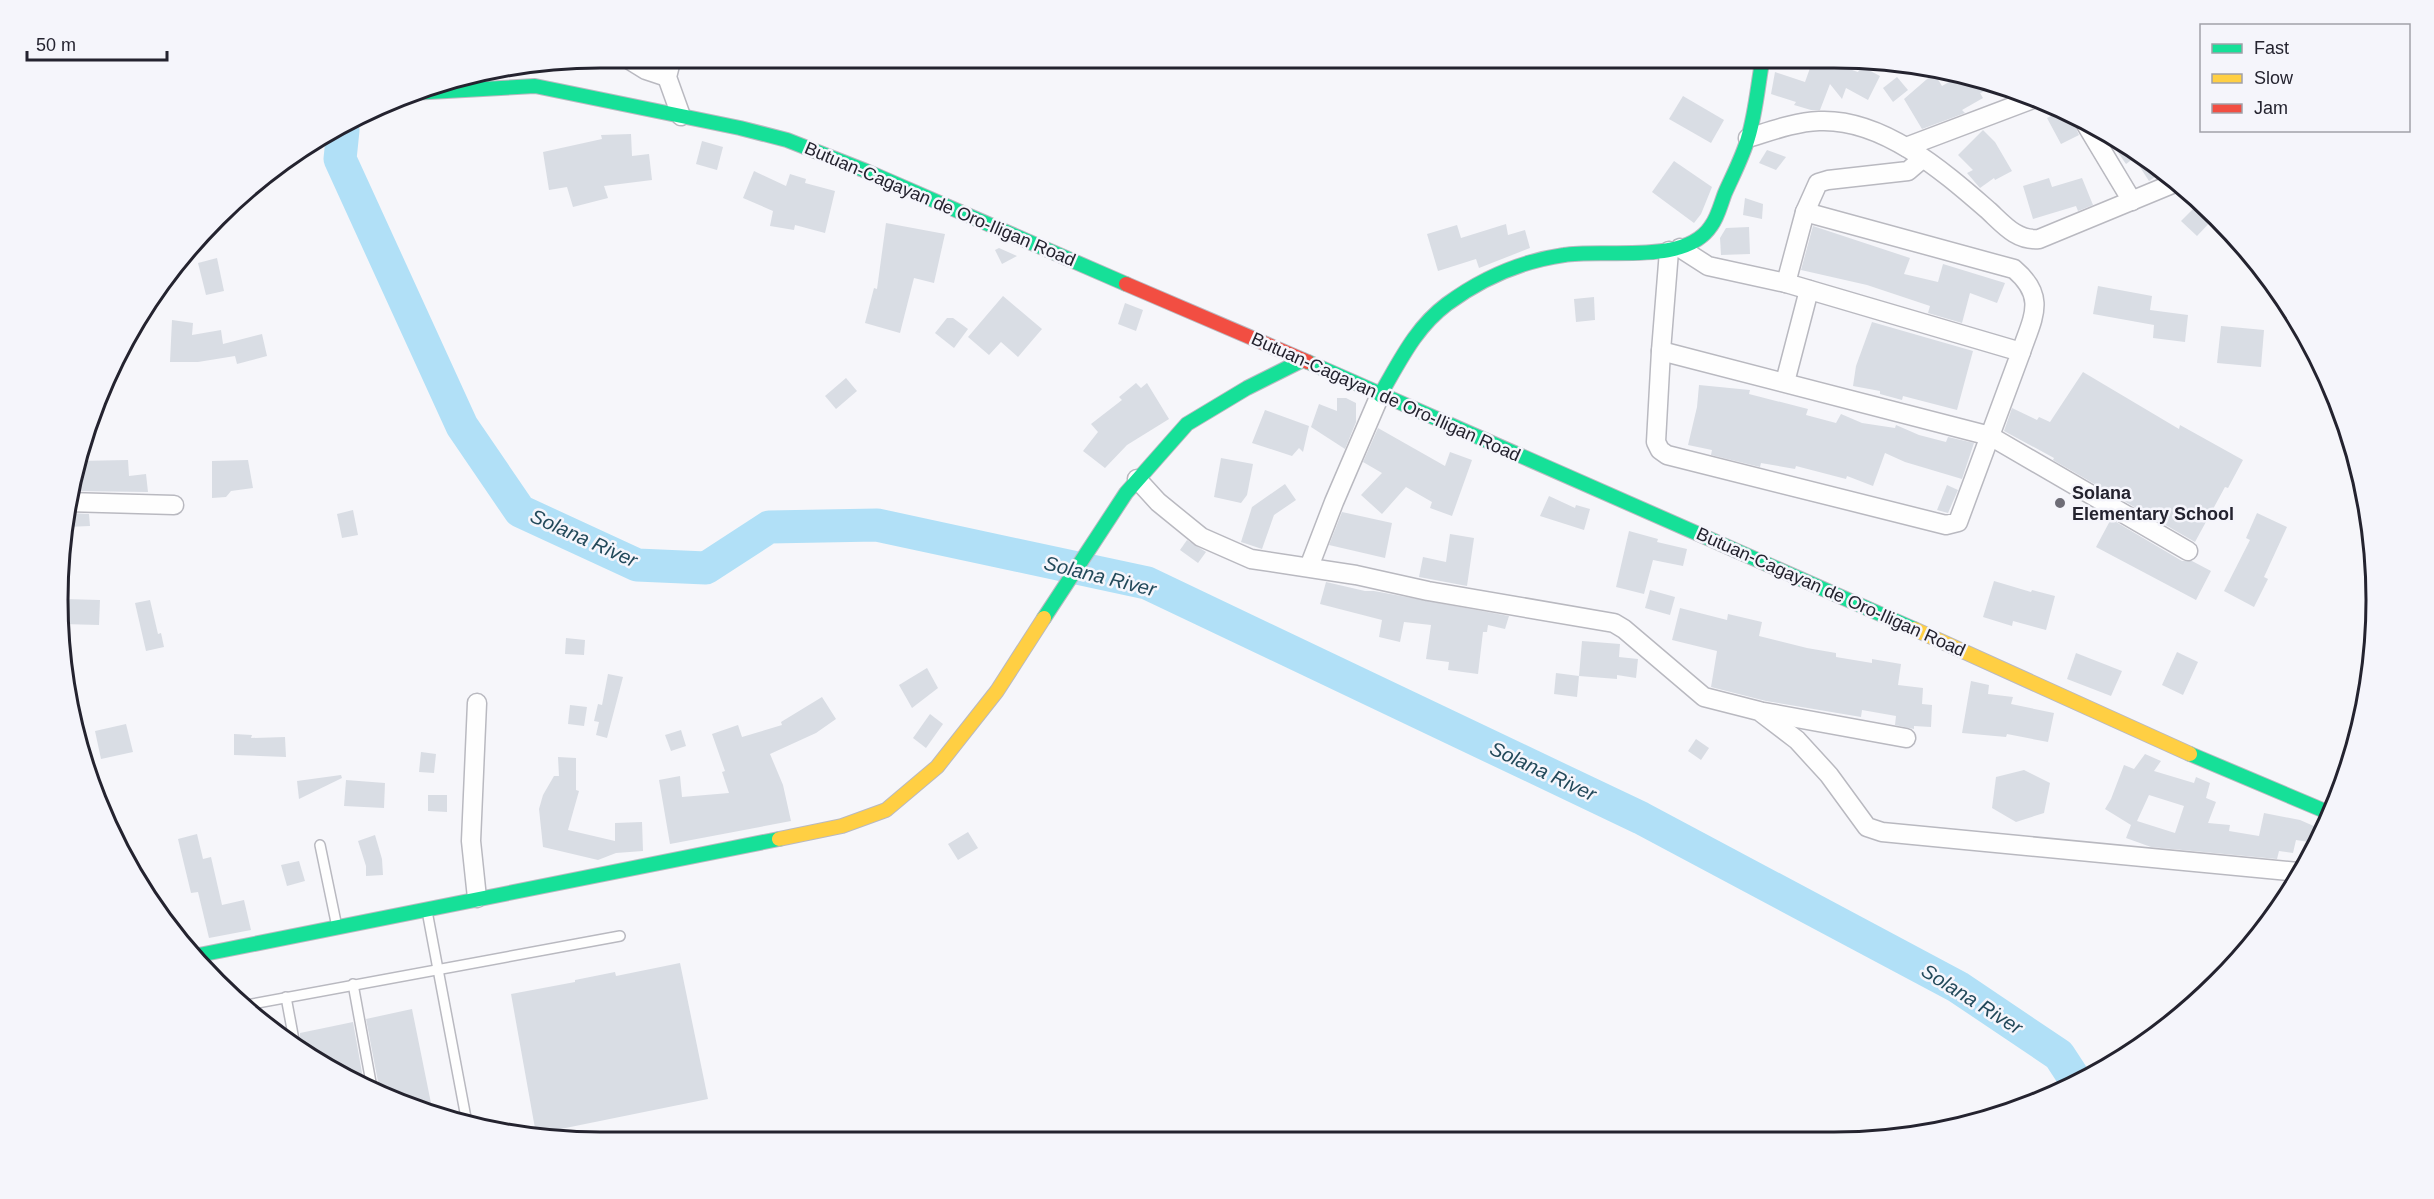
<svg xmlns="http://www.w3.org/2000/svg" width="2434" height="1199" viewBox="0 0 2434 1199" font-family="Helvetica,sans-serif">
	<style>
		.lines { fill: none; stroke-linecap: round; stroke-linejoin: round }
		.river { stroke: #b1e0f7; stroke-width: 33 }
		.building { fill: #d9dde4; fill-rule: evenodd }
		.lane-casing { stroke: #b9b9c0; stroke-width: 12 }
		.street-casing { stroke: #b9b9c0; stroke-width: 21 }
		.fast-casing { stroke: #b9b9c0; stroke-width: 16 }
		.slow-casing { stroke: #b9b9c0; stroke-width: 16 }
		.jam-casing { stroke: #b9b9c0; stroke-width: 16 }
		.lane { stroke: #fefefe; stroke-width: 9 }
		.street { stroke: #fefefe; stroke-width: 18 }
		.fast { stroke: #16e098; stroke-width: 14 }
		.slow { stroke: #ffcf43; stroke-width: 14 }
		.jam { stroke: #f24e42; stroke-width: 14 }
		.poi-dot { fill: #6e6d76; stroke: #f5f5fb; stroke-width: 2 }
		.labels { text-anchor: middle; stroke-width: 5; stroke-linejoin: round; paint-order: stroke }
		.street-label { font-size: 18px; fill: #24232f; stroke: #f5f5fb }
		.poi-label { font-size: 18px; font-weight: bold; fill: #24232f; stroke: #f5f5fb; text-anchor: start }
		.water-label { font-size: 20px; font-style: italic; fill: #22495a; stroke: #f5f5fb }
		.rim { fill: none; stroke: #24232f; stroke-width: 3 }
	</style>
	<rect width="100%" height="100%" fill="#f6f6fa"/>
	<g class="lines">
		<polyline class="river" points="343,130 340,159 462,426 520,511 637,565 706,568 769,527 877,525 1147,583 1641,818 1958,987 2059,1055 2076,1081"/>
	</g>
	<g class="building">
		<polygon points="1814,57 1858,72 1861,66 1880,76 1868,100 1846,88 1842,99 1830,84 1820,110 1811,110 1794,105 1796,102 1771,94 1775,72 1805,82"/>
		<polygon points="1934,73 1942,86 1961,75 2000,85 1980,93 1983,98 1962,110 1965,113 1922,129 1904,99"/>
		<polygon points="1897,77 1908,90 1893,102 1883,88"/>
		<polygon points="1683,96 1724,120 1711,143 1669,119"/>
		<polygon points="2063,110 2074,115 2073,122 2079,135 2061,144 2047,118"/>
		<polygon points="1983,130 1995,142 2012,171 1995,180 1994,178 1980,188 1967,173 1973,170 1958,155"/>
		<polygon points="2103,131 2136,149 2164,171 2149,181 2134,158 2126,164"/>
		<polygon points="631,134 632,156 649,154 652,180 604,186 608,198 573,207 567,187 549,190 543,152 602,139 601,135"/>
		<polygon points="702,141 723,147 717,170 696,164"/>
		<polygon points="1767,150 1786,157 1776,170 1759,163"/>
		<polygon points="1674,161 1712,187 1701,214 1694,223 1652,192"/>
		<polygon points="754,171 786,186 790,174 806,179 805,183 835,191 825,233 795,225 794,230 770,226 773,211 743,198"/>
		<polygon points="2049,178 2052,187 2082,178 2093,205 2078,211 2076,206 2033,219 2023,186"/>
		<polygon points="1745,198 1763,204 1762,219 1743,215"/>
		<polygon points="2200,202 2215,217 2197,236 2181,221"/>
		<polygon points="886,223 945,234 934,283 914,278 900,333 865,323 874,288 877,289"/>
		<polygon points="1506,224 1508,235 1525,230 1530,248 1479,268 1476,259 1438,271 1427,234 1457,225 1461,238"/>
		<polygon points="1813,226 1910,258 1904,274 1938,282 1943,264 2005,283 1997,303 1970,293 1962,323 1928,313 1930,306 1867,285 1801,270"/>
		<polygon points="1749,227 1750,254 1721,255 1720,238 1726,228"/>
		<polygon points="999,248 1017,256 1002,264 995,250"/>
		<polygon points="217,258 224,291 206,295 198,263"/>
		<polygon points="2098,286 2152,296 2150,310 2188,315 2185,342 2153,338 2154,325 2093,314"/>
		<polygon points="1003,296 1042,329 1018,357 1001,342 989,355 968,337"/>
		<polygon points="1594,297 1595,320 1576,322 1574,299"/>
		<polygon points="1125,303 1143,310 1136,331 1118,324"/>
		<polygon points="947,318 953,318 968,329 954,348 935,333"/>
		<polygon points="172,320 193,323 192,335 221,330 223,344 262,334 267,356 237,364 235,356 198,362 170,362"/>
		<polygon points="1872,322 1973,351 1957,410 1903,396 1902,400 1880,394 1880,391 1853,386 1856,366"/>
		<polygon points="2221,326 2264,330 2261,367 2217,363"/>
		<polygon points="2083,372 2179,429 2180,425 2243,460 2228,488 2225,487 2195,542 2053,460 2054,458 2004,431 2012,408 2037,420 2039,417 2050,422"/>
		<polygon points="846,378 857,391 836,409 825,396"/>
		<polygon points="1136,383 1141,388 1147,383 1169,419 1127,445 1105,468 1083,451 1098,432 1091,424 1122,400 1119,397"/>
		<polygon points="1699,385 1750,390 1749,394 1808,409 1806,415 1836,423 1841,414 1862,423 1895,428 1896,425 1919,435 1946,442 1948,437 1974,443 1962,479 1905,462 1885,453 1873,486 1847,476 1846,479 1796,466 1795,469 1761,463 1760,467 1711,455 1712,450 1688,445 1697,407"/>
		<polygon points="1337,398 1346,398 1356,403 1356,422 1345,449 1311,427 1319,404 1337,411"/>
		<polygon points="1265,410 1309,426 1303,452 1299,448 1292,456 1252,443"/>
		<polygon points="1378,428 1445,466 1450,452 1472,460 1452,516 1430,508 1432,502 1406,487 1382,514 1361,495 1382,473 1363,462"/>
		<polygon points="1221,458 1253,464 1247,495 1241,503 1214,497"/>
		<polygon points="128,460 129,476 146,474 148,492 75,491 74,471 77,461"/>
		<polygon points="248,460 253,488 231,491 226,497 212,498 212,461"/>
		<polygon points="1285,484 1296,500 1274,515 1262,549 1241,542 1252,507"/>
		<polygon points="1947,485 1958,490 1948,513 1937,510"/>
		<polygon points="1549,496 1575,508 1576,505 1590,509 1584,530 1540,516"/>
		<polygon points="353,510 358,535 342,538 337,514"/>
		<polygon points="1342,512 1392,523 1385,558 1329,545"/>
		<polygon points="67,513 89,514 90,526 66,527"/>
		<polygon points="2257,513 2287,527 2264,577 2268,579 2254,607 2224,591 2250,540 2246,538"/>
		<polygon points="2111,519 2182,561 2192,561 2211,571 2196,600 2096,547"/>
		<polygon points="1629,531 1658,539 1657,542 1687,549 1683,566 1653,560 1644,594 1616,587"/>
		<polygon points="1450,534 1474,538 1467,586 1419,577 1423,557 1446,562"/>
		<polygon points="1187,540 1206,552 1198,563 1180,550"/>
		<polygon points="1994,581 2031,592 2032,590 2055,596 2046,630 2013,621 2012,626 1983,617"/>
		<polygon points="1326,582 1365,591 1374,591 1509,616 1505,629 1488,625 1487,632 1483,632 1478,674 1448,670 1449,662 1426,659 1431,625 1404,622 1400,642 1379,637 1382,620 1320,604"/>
		<polygon points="1650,590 1675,597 1670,615 1645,608"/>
		<polygon points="64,599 100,600 99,625 63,624"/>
		<polygon points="150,600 158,634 161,633 164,647 146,651 135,603"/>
		<polygon points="1680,608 1727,620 1728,614 1762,622 1759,636 1807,648 1836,653 1836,657 1872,663 1872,659 1901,664 1898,685 1923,688 1922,704 1932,705 1931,727 1914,726 1914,729 1895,725 1896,716 1862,710 1861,717 1766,701 1711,687 1717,651 1672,640"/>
		<polygon points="566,638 585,640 584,655 565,654"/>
		<polygon points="1582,641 1620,644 1619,657 1638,659 1636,678 1617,675 1617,679 1579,676"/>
		<polygon points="2177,652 2198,662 2183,695 2162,685"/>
		<polygon points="2076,653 2122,671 2111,696 2067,679"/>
		<polygon points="927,668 938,688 912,708 899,685"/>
		<polygon points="1556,673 1579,676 1577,697 1554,694"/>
		<polygon points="608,674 623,677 607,738 596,735 599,722 594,721 598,704 602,705"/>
		<polygon points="1971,681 1989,685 1988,694 2013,697 2011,704 2054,713 2048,742 2007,734 2006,737 1962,733"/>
		<polygon points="822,697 836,719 816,733 770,754 783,785 791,821 670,844 659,780 680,776 682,797 729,793 722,772 725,771 712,734 738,725 742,737 782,725 781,722"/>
		<polygon points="570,705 587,707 584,726 568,724"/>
		<polygon points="930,714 943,724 926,748 913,738"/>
		<polygon points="126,724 133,752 101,759 95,731"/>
		<polygon points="681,730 686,746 671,751 665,735"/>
		<polygon points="234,734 252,735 251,738 285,737 286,757 234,755"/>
		<polygon points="1696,739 1709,748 1701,760 1688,751"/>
		<polygon points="421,752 436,754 434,773 419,772"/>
		<path d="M2145,754L2161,761L2154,771L2194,783L2196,777L2210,783L2206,798L2216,802L2208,823L2230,825L2229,831L2259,836L2264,813L2300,820L2323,830L2315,843L2296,840L2293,853L2279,851L2277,859L2151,847L2126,838L2131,825L2105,809L2111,799L2124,765L2134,769ZM2149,795L2184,806L2175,833L2137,821Z"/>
		<polygon points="558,757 576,758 576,790 579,791 568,830 615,841 615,823 642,822 643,851 616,853 598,860 543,847 539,809 543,795 554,776 559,776"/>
		<polygon points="2024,770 2050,783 2044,813 2016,822 1992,808 1996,777"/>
		<polygon points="341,775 342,778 299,799 297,781"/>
		<polygon points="346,780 385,783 384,808 344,806"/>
		<polygon points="428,795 447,795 447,812 428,811"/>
		<polygon points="968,832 978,848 958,860 948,844"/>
		<polygon points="197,834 203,859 211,857 222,905 244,900 251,930 209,938 198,892 191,893 178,839"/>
		<polygon points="375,835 382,859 383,875 366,876 366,866 358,841"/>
		<polygon points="299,861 305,881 287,886 281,865"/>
		<polygon points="680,963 708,1099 536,1134 511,994 575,982 575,980 615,972 616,976"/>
		<polygon points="412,1009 433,1113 392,1101 377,1092 379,1087 366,1019"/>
		<polygon points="353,1022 364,1084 300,1043 300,1033"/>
	</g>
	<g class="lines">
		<defs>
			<g id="lane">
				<polyline points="320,845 337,927"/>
				<polyline points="427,911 467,1123"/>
				<polyline points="353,984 372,1088"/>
				<polyline points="286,997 294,1040"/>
				<polyline points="241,1006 620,936"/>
			</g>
			<g id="street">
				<polyline points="625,57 646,70 667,77"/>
				<polyline points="672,57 667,77 681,116"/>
				<polyline points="2084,121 2132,201"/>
				<path d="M1748,138C1771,131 1795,122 1819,121C1883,118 1944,172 1989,211C2004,225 2017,241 2039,239L2177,182"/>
				<polyline points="1906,147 2038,97"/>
				<path d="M1805,212L2014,269C2047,297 2033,317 2021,352"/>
				<polyline points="1669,251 1661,351 1656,442 1660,450 1667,455 1946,525 1958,522 2021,352 1786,283 1708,266 1680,248"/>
				<polyline points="1786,283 1805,212 1818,183 1828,180 1908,171 1922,159"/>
				<polyline points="1661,351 1990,436 2188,551"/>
				<polyline points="1785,382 1809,290"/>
				<polyline points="1137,479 1158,502 1201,537 1251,559 1356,575 1428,591 1614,623 1624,629 1704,697 1759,711 1797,740 1829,775 1867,827 1882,832 2298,872"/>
				<polyline points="67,502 174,505"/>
				<polyline points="1309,567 1334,502 1380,395"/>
				<polyline points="477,703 471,841 477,898"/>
				<polyline points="1764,712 1906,738"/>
			</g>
			<g id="fast">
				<polyline points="411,93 535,86 740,128 787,140 866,171 1126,284"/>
				<polyline points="1308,362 1914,629"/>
				<path d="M1380,395C1400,361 1415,328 1447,304C1481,279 1522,261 1564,255C1604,248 1685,266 1711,226C1718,217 1721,203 1725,193C1733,175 1743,156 1748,138C1756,112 1758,83 1763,57"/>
				<polyline points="1044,618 1126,493 1187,424 1247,388 1303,360"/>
				<polyline points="2190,754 2332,814"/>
				<polyline points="194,956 779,839"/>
			</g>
			<g id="slow">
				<polyline points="1914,629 2190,754"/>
				<polyline points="779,839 842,826 886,810 937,767 997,691 1044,618"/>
			</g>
			<polyline id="jam" points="1126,284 1308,362"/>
		</defs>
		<use href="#lane" class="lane-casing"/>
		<use href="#street" class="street-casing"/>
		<use href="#fast" class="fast-casing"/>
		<use href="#slow" class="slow-casing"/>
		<use href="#jam" class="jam-casing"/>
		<use href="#lane" class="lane"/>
		<use href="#street" class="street"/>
		<use href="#fast" class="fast"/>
		<use href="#slow" class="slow"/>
		<use href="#jam" class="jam"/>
	</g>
	<circle class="poi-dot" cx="2060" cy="503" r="6"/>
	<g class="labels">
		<g class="street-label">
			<text transform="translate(940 204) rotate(23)" y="6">Butuan-Cagayan de Oro-Iligan Road</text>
			<text transform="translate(1386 397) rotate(24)" y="6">Butuan-Cagayan de Oro-Iligan Road</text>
			<text transform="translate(1831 592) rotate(24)" y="6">Butuan-Cagayan de Oro-Iligan Road</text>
		</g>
		<g class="poi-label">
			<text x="2072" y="499">Solana<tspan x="2072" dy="21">Elementary School</tspan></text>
		</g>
		<g class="water-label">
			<text transform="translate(584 538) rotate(24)" y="7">Solana River</text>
			<text transform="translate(1100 576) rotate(14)" y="7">Solana River</text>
			<text transform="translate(1543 771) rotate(25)" y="7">Solana River</text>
			<text transform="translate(1972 999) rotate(32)" y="7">Solana River</text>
		</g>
	</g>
	<path d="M0 0H2434V1199H0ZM600 68H1834A532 532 0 0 1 2366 600V600A532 532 0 0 1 1834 1132H600A532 532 0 0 1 68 600V600A532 532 0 0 1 600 68Z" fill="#f5f5fb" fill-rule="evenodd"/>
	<path class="rim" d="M600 68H1834A532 532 0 0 1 2366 600V600A532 532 0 0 1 1834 1132H600A532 532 0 0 1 68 600V600A532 532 0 0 1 600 68Z"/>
	<rect x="2200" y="24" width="210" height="108" fill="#f5f5fb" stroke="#a1a1a9" stroke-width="1.5"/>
	<rect x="2212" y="44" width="30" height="9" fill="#16e098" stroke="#a1a1a9" stroke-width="1.5"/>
	<text x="2254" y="54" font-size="18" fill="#24232f">Fast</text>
	<rect x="2212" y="74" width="30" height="9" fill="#ffcf43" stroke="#a1a1a9" stroke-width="1.5"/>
	<text x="2254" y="84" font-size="18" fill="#24232f">Slow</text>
	<rect x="2212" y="104" width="30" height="9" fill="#f24e42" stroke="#a1a1a9" stroke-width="1.5"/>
	<text x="2254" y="114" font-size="18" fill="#24232f">Jam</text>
	<path d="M27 51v9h140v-9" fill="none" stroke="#24232f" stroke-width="3"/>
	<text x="36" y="51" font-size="18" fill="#24232f" stroke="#f5f5fb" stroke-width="4.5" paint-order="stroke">50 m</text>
</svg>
